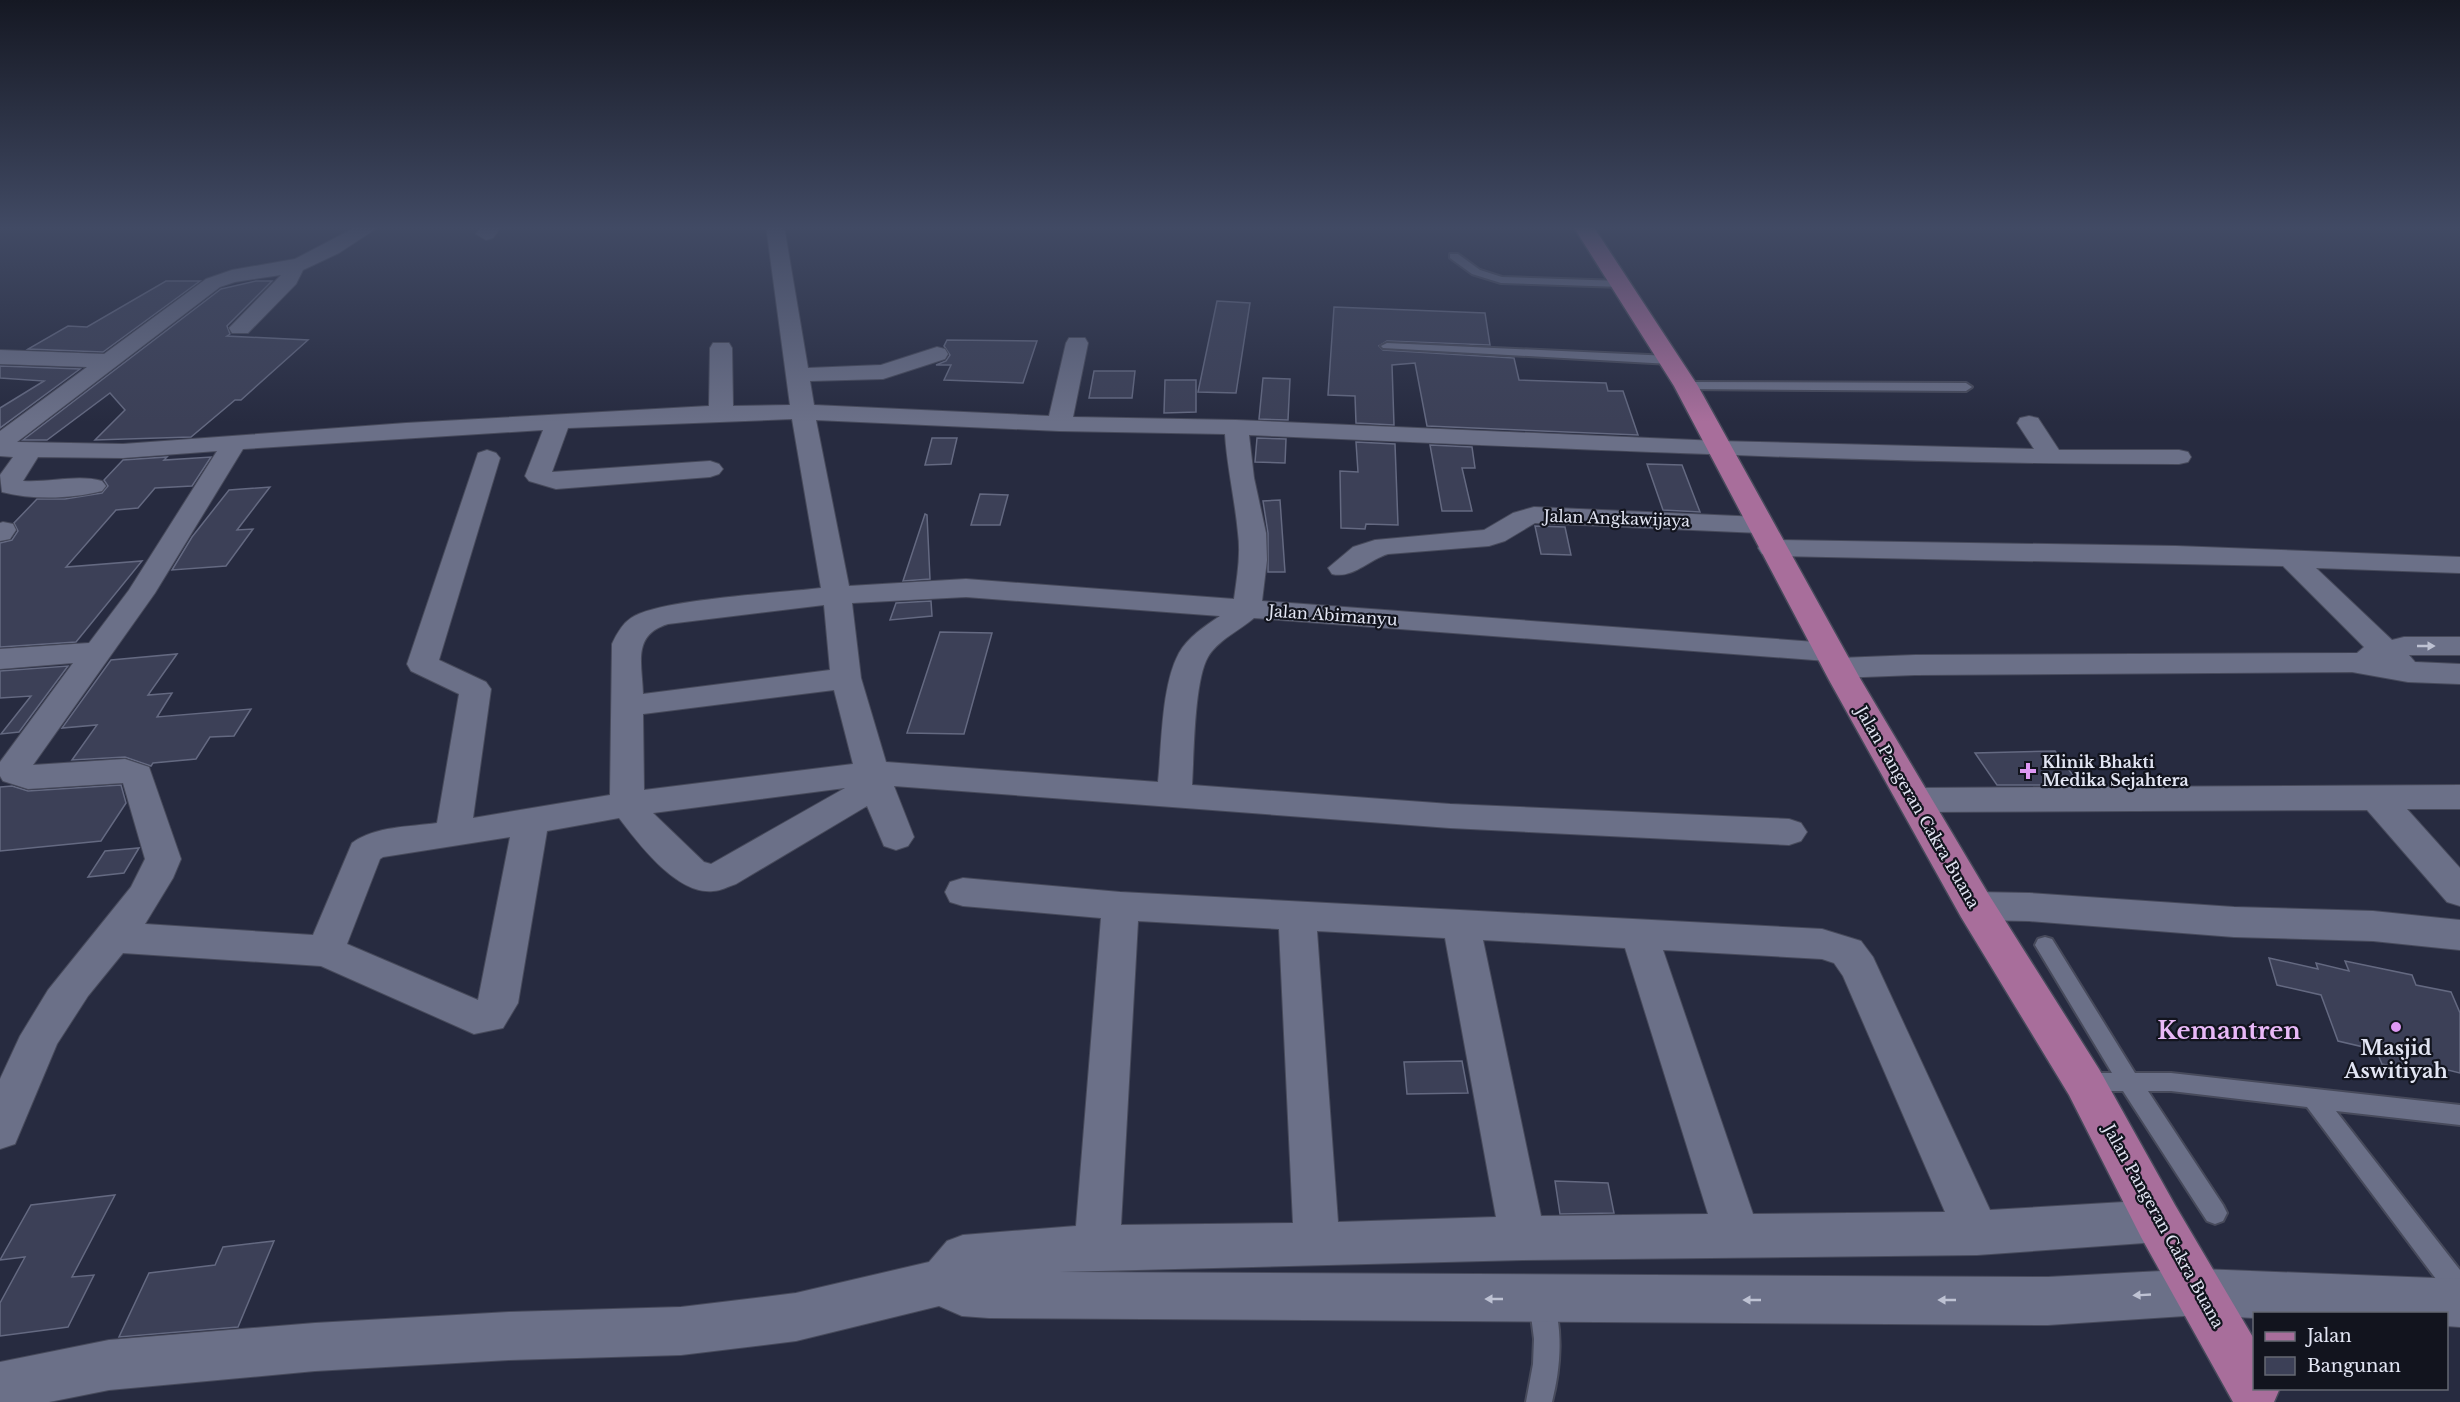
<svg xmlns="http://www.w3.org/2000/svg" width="2460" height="1402" viewBox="0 0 2460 1402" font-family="'Libre Baskerville',serif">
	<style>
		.building { fill: #3c4057; stroke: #646981; stroke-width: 1.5 }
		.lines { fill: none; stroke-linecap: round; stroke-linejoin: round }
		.lane-casing { stroke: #474a5b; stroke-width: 4 }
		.street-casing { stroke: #474a5b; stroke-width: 2 }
		.primary-casing { stroke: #474a5b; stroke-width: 3 }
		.lane { fill: #6b7088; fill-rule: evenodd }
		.street { fill: #6b7088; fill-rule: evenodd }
		.primary { fill: #a86e9b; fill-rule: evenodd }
		.oneway { fill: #bec2d3 }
		.poi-dot { fill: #de98f3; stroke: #12141e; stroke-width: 2 }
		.labels { text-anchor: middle; stroke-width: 4.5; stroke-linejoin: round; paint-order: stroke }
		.street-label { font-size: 16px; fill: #e2e5f3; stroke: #12141e }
		.poi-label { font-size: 16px; font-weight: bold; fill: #e2e5f3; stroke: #12141e; text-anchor: start }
		.near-poi-label { font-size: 20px; font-weight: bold; fill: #e2e5f3; stroke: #12141e }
		.near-quarter-label { font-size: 24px; font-weight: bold; fill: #e8b8f7; stroke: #12141e }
	</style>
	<rect width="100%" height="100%" fill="#272b40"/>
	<g class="building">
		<polygon points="166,281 200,281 103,352 28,349 68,326 87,327"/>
		<polygon points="256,281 272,281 227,326 230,334 227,336 308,340 241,400 235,400 191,437 95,440 125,410 110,393 47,440 23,440 221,289"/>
		<polygon points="1217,301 1250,303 1236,393 1198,392"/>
		<polygon points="1334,307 1485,313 1490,345 1387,341 1379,346 1383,350 1514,358 1519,380 1606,383 1608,391 1623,391 1638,435 1427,426 1415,363 1392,365 1394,425 1356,423 1355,396 1328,395"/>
		<polygon points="947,340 1037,341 1023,383 944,380 951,365 936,365 946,361 950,355 944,346"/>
		<polygon points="0,366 80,369 0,428 0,408 44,381 0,378"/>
		<polygon points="1094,371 1135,371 1132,398 1089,398"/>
		<polygon points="1263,378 1290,379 1288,420 1259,419"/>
		<polygon points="1165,380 1196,380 1196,412 1164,413"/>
		<polygon points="932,438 957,438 951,464 925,465"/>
		<polygon points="1257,438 1286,439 1285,463 1255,462"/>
		<polygon points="1356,442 1395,444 1398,525 1366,524 1365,529 1341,528 1340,471 1358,472"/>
		<polygon points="1430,445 1472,447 1475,468 1462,468 1472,511 1442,511"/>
		<polygon points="167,457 164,460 211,457 192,486 155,488 138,508 116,510 66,567 142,561 76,642 0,647 0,543 12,540 18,531 14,523 37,499 65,499 102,493 108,486 104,480 123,460"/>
		<polygon points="1647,464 1682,465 1700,512 1663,510"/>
		<polygon points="270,487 237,530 253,529 226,566 172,570 192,537 229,490"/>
		<polygon points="980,494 1008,495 1000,525 971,525"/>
		<polygon points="1280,500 1285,572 1268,572 1268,533 1263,501"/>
		<polygon points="925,514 927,515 930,579 903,581"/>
		<polygon points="1535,526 1565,527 1571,555 1541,554"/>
		<polygon points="931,601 932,616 890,620 896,603"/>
		<polygon points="940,632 992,633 964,734 907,733"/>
		<polygon points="177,654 148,695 172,693 157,717 251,709 234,736 210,737 196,759 153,763 151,766 125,757 72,760 97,725 62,728 111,660"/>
		<polygon points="68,666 19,732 1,734 31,696 0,698 0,671"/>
		<polygon points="2055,751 2080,785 1997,785 1975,753"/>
		<polygon points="121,785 126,803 101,841 0,851 0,787 12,786 28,791"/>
		<polygon points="139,848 124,873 88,877 105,851"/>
		<polygon points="2269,958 2318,969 2316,963 2349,971 2345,961 2412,975 2416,985 2451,992 2460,1013 2460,1073 2436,1067 2441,1078 2382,1064 2376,1050 2338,1041 2321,995 2277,985"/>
		<polygon points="1462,1061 1468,1093 1407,1094 1404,1062"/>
		<polygon points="1555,1181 1608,1183 1614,1213 1560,1214"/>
		<polygon points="115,1195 72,1277 94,1275 68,1327 0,1336 0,1303 25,1257 0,1260 31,1205"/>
		<polygon points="274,1241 238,1327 119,1337 149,1273 215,1265 223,1247"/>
	</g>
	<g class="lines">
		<defs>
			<g id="lane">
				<polygon points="1450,254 1458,254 1480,270 1502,277 1622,281 1627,284 1622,287 1501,283 1472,274 1450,258"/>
				<polygon points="1387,343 1670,356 1676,360 1670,364 1383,348 1381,346"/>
				<polygon points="1686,382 1966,383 1972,387 1966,391 1682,389 1680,386"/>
				<polygon points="2045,937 2052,939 2135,1073 2171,1073 2460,1105 2460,1125 2336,1111 2460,1270 2460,1302 2451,1299 2307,1107 2171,1091 2148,1091 2223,1205 2227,1213 2223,1221 2215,1224 2207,1221 2123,1091 2085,1091 2077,1089 2074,1082 2077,1075 2085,1073 2112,1073 2035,945 2038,939"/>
				<path d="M1541,1288L1550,1291C1564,1325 1561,1367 1552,1402H1526L1533,1364L1534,1339L1529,1300L1532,1291Z"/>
			</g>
			<g id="street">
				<path d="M358,226H380L339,253L303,270L296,284L248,333H232L229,328L281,275L235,282L220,287L17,442L123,444L406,423L709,406L710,348L713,343H729L732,348L733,406L790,405L766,226H784L808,368L881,365L937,347L945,349L948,354L945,359L883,379L810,381L814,405L1049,416L1066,343L1069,338H1085L1088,343L1073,417L1236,420L1718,441L2034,449L2017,423L2020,418L2029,416L2038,418L2059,450H2179L2188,452L2191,457L2188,462L2179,464C1869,464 1559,448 1249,435L1254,478L1266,533L1267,560L1262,601L1829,643L1840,645L1844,652L1840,658L1915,655L2357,653L2364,647L2283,566L1772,556L1762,554L1758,548L1762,542L1772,540L2176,546L2460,557V573L2316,568L2392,640L2404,637H2460V655H2409L2415,662L2460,664V684L2408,682L2352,672L1915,675L1838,678L1827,675L1823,668L1827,661L1254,618C1240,630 1217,641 1208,657C1194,681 1194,755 1192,785L1450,804L1789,819L1801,823L1807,832L1801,841L1789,845L1450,828L894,786L914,837L908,846L896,850L884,846L867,806L736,884C729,886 721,891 713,891C677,895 638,843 619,818L547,831L518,1003L503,1028L474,1034L321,966L123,953L88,996L57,1044L15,1144L0,1149V1079L20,1036L48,990L131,887L145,859L123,783L28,789L3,781L0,776V762L73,663L0,669V649L89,643L129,590L217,451L123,458L38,457L23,481C49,483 77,474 102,481L106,486L102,491C71,499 33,500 2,492L0,475L13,457L0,456V431L87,367L0,364V350L104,354L206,279L232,270L295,259ZM792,419L821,588C782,593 658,599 631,618C622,624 616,635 612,644L610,795L473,818L491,689L486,682L439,660L500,458L496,453L487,450L478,453L407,664L411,671L459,694L437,823C410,827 375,826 352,843L313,935L145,924L173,878L181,859L149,767L125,759L33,765L155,593L243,449L543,430L525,476L529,481L556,489L710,477L719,474L723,469L719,464L710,461L552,472L568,428ZM816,420L1059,431L1225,434C1227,467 1235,500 1238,533C1241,555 1237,577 1234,599L966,579L849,586ZM966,597L1220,616C1205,626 1188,637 1179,653C1161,686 1162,745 1158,782L886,762L861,678L852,603ZM824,605L830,670L643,694C642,663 632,635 668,624ZM834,690L853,764L644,790L643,714ZM845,788L711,864L704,862L653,813ZM510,837L478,1000L347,944L380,859L383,857Z"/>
				<polygon points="483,226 502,226 493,238 486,240 476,234"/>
				<path d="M1534,507L1760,517L1769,519L1773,525L1769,531L1760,533L1535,523L1505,541L1489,546L1388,554C1368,560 1353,579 1332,574L1328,568L1353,547L1375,540L1484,530L1513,513Z"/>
				<polygon points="3,522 13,524 16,530 10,539 0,541 0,523"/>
				<polygon points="2460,785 2460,809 2407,809 2460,868 2460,906 2447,902 2367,810 1914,812 1902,809 1897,800 1902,791 1914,788"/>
				<path d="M963,878L1120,892L1822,929L1861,941L1873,957L1990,1210L2158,1200L2174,1206L2181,1221L2174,1236L2158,1242L1977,1255L1523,1260L1060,1272L2048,1277L2200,1269L2460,1279V1327L2446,1326V1314H2254V1318L2200,1315L2048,1325L989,1318L962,1316L939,1306L796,1341L681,1355L509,1360L315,1371L109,1390L49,1402H0V1362L109,1340L315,1323L509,1312L681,1307L796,1293L929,1262L947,1241L963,1235L1076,1226L1101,918L963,906L950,902L945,892L950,882ZM1138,921L1279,929L1293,1223L1121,1225ZM1317,931L1445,938L1496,1217L1338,1222ZM1483,940L1625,948L1708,1214L1541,1216ZM1663,950L1822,959L1834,963L1843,976L1945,1212L1753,1214Z"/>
				<polygon points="1975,892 2029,893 2234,907 2373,911 2460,920 2460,950 2373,941 2234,937 2029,921 1975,920 1962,916 1957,906 1962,896"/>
			</g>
			<polygon id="primary" points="1573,226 1593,226 1698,386 1861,680 1989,895 2099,1069 2175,1205 2254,1339 2254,1388 2280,1388 2274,1402 2233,1402 2141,1237 2069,1095 1961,917 1829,680 1674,386"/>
		</defs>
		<use href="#lane" class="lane-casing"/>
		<use href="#street" class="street-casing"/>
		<use href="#primary" class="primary-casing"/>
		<use href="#lane" class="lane"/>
		<use href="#street" class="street"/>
		<use href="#primary" class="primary"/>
	</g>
	<defs><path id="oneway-solid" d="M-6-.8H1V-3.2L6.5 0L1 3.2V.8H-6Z" transform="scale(1.5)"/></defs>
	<g class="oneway">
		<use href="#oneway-solid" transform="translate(2426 646)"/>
		<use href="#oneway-solid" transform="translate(2142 1295) rotate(177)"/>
		<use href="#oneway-solid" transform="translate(1494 1299) rotate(-180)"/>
		<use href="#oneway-solid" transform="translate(1752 1300) rotate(-180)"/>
		<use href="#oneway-solid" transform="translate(1947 1300) rotate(-180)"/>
	</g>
	<linearGradient id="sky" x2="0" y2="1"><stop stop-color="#151823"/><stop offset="0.54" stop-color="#414a64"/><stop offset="1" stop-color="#414a64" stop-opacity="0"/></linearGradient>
	<rect width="2460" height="422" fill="url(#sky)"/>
	<g class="poi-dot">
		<path d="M2025 762h6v6h6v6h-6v6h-6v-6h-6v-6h6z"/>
		<circle cx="2396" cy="1027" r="6"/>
	</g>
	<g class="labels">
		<g class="street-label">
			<text transform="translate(1617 518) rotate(2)" y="6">Jalan Angkawijaya</text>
			<text transform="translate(1333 615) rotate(4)" y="6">Jalan Abimanyu</text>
			<text transform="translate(1918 807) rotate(60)" y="6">Jalan Pangeran Cakra Buana</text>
			<text transform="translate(2164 1226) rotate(61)" y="6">Jalan Pangeran Cakra Buana</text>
		</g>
		<g class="poi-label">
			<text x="2042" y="768">Klinik Bhakti<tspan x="2042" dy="18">Medika Sejahtera</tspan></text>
		</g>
		<g class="near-poi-label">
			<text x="2396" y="1055">Masjid<tspan x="2396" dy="23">Aswitiyah</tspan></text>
		</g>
		<g class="near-quarter-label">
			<text x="2229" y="1039">Kemantren</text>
		</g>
	</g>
	<rect x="2253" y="1312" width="195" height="78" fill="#12141e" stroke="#656873" stroke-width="1.5"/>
	<rect x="2265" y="1332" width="30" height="9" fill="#a86e9b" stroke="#656873" stroke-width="1.5"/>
	<text x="2307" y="1342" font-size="18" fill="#e2e5f3">Jalan</text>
	<rect x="2265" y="1357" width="30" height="18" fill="#3c4057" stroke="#656873" stroke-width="1.5"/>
	<text x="2307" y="1372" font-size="18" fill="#e2e5f3">Bangunan</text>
</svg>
